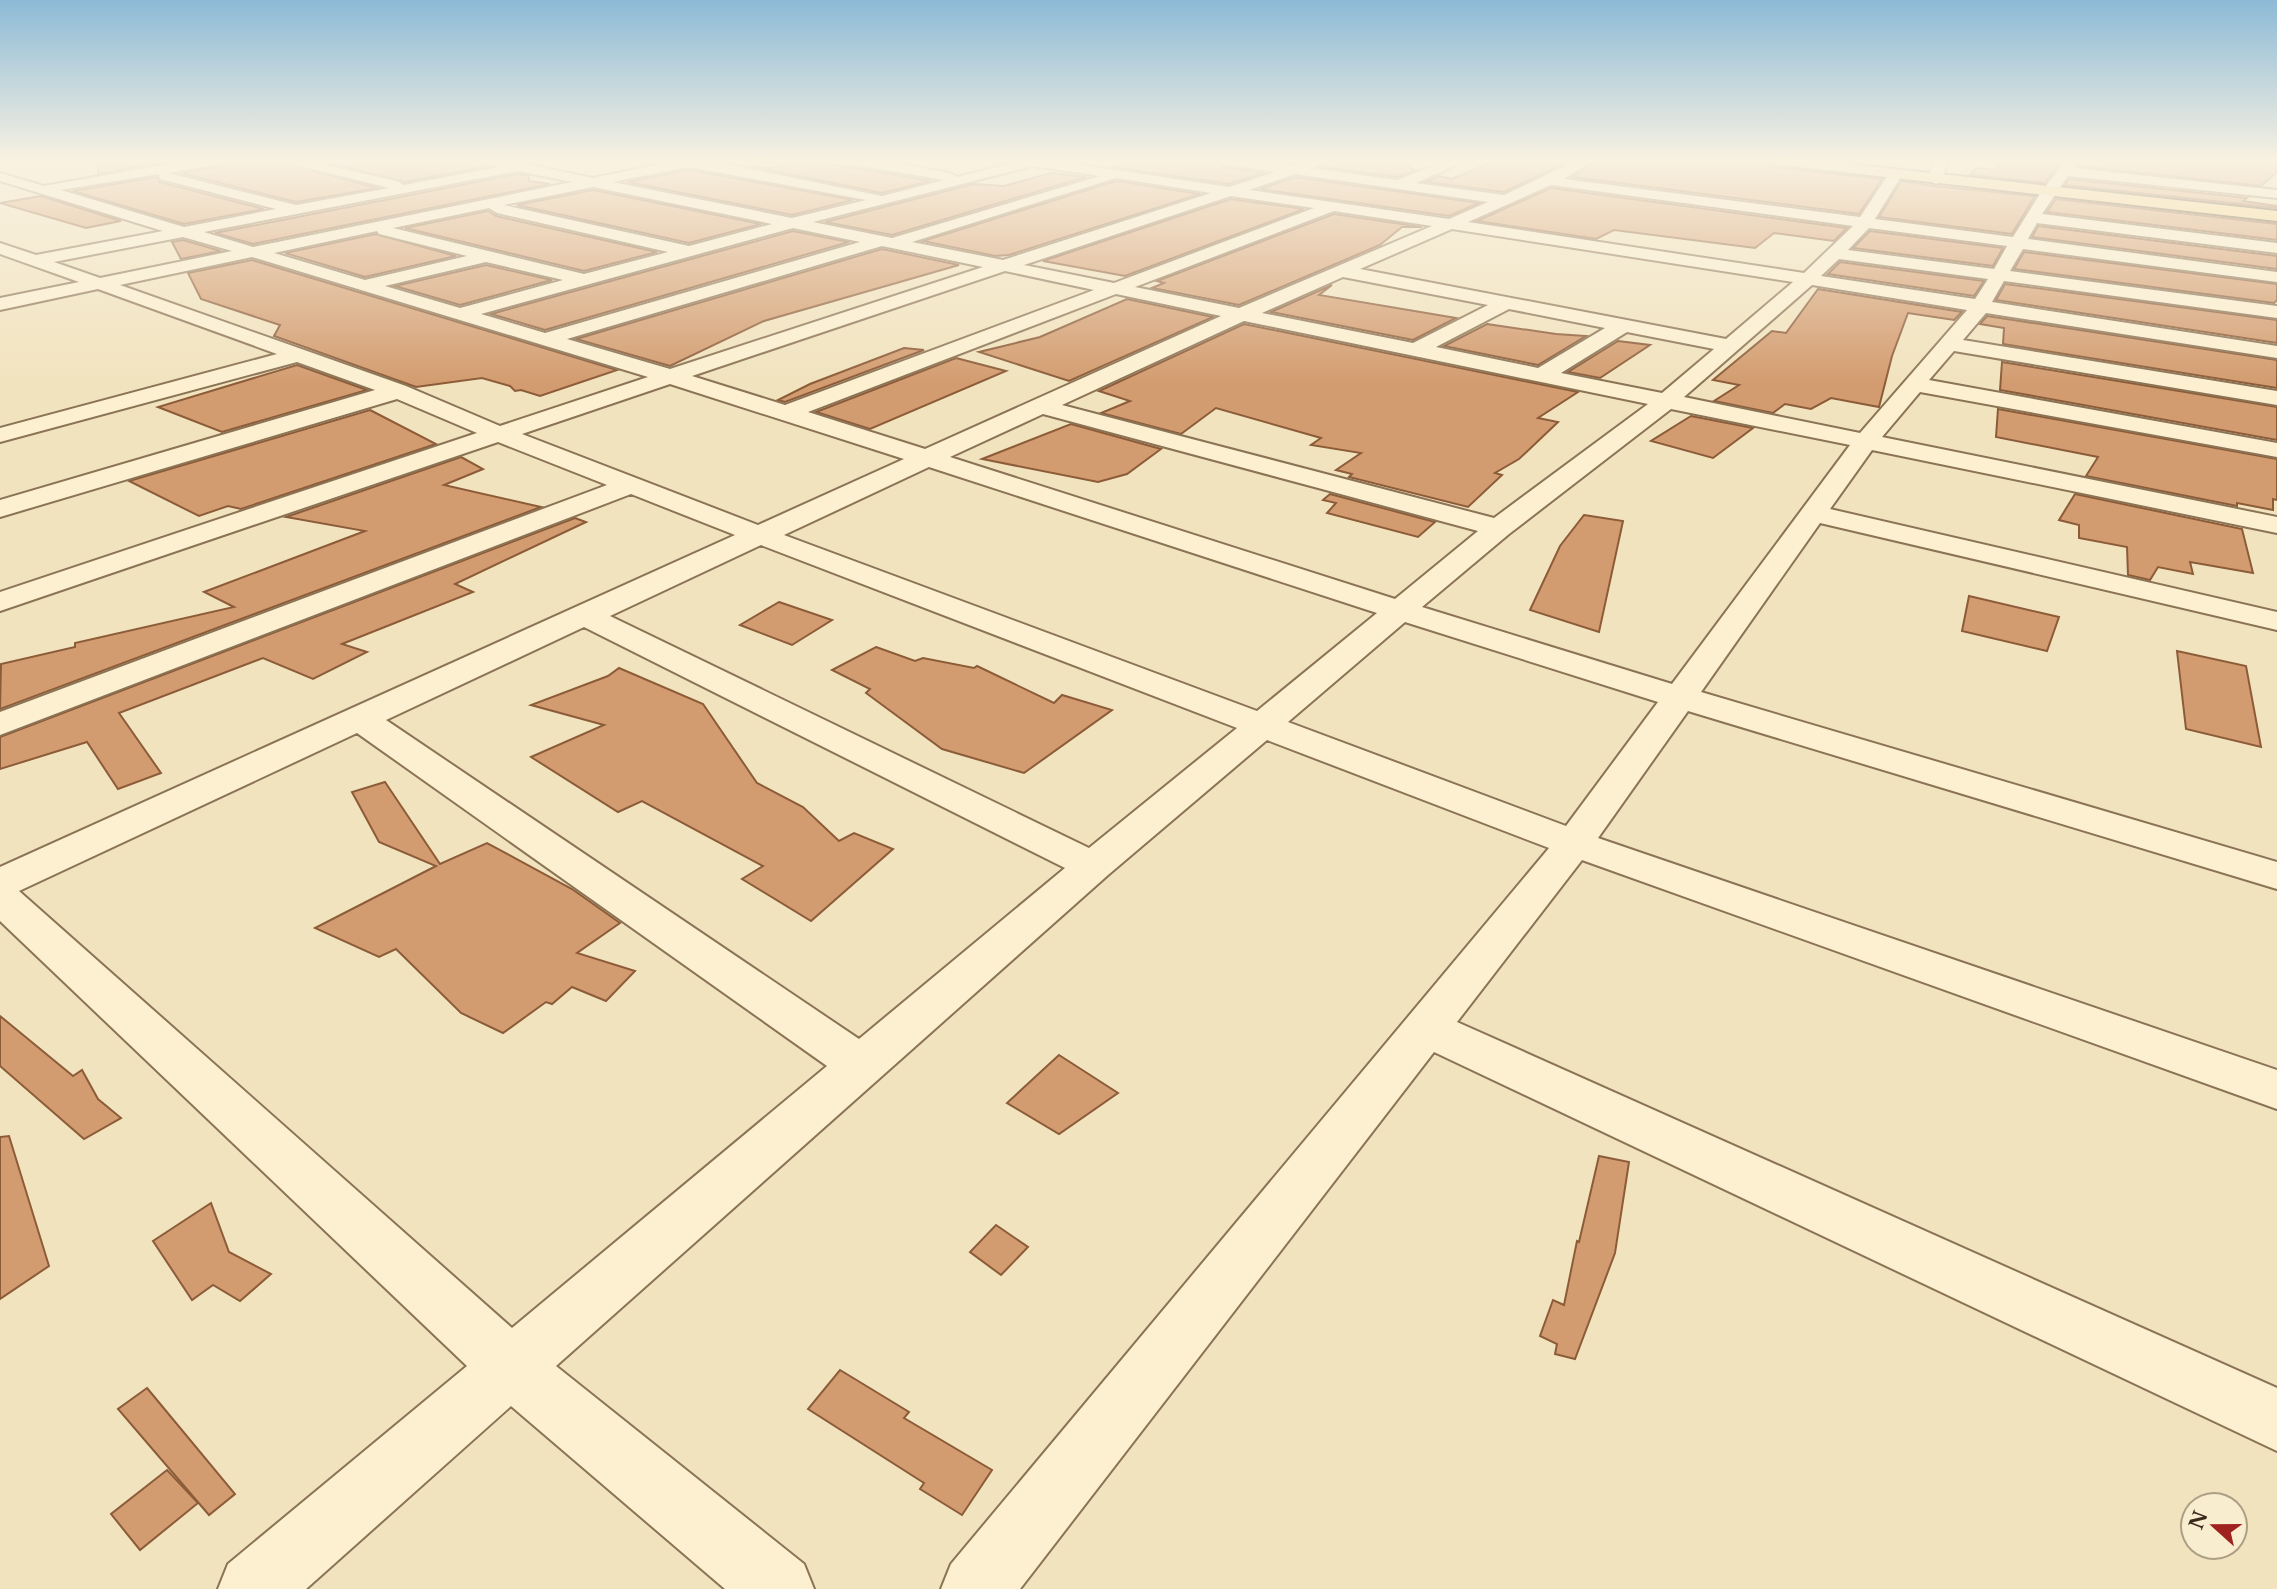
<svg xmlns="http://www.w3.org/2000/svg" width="2277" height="1589" viewBox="0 0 2277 1589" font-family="'Libre Baskerville',serif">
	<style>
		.building { fill: #d39c70; stroke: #8c5c39; stroke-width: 2 }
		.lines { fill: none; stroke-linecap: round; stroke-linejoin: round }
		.minor-casing { stroke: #8b7355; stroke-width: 4 }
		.primary-casing { stroke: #58412a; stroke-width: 4 }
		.minor { fill: #fcf0d1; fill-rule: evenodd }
		.primary { fill: #f9db91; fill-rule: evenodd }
	</style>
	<rect width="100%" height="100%" fill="#f1e3be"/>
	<g class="building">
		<polygon points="97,160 173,160 98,174"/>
		<polygon points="228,160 274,160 377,188 296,202 181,173 219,167"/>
		<polygon points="317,160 475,160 488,166 404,182"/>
		<polygon points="806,160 848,167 931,181 882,193 750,166 770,168"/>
		<polygon points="1114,160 1214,160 1223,167 1264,173 1229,184 1113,167"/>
		<polygon points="1333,160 1409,160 1411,169 1416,170 1397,177 1321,167"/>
		<polygon points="1497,160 1570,160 1504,192 1426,182 1439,176 1452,179"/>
		<polygon points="1597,160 1762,160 1771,167 1882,179 1859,214 1572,177"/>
		<polygon points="2040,160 2062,160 2045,183 1970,175 1976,168 1993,170 2004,161 2036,165"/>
		<polygon points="2081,160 2277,160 2277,172 2261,186 2078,166"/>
		<polygon points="689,170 853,200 792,215 628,182"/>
		<polygon points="1051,173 1086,177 892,235 825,222 974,184 1004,186"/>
		<polygon points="518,174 529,176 529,181 550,184 253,244 215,233"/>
		<polygon points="157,177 159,182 264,209 184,224 73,191"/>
		<polygon points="1295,177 1479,203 1449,216 1260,189"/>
		<polygon points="2069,179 2247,198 2243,201 2277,206 2277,208 2065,185"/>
		<polygon points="1116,181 1200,194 1009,255 995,256 923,241"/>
		<polygon points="1901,181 1935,186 2035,196 2012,234 1879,217"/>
		<polygon points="1551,188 1847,228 1834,241 1774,233 1755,248 1614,230 1596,239 1477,221"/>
		<polygon points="593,190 761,224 689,243 517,205"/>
		<polygon points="41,196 121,221 86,228 0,203"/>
		<polygon points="1231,199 1304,209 1125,276 1043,261"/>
		<polygon points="2056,199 2277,224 2277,240 2047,212"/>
		<polygon points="488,211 496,216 657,252 584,271 405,228"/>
		<polygon points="1334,214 1422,227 1402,227 1380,245 1239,305 1152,288 1164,283 1157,281"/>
		<polygon points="2038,226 2277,256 2277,269 2032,237"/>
		<polygon points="793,231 849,242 545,330 491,314"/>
		<polygon points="1870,231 2003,248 1993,266 1853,248"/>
		<polygon points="376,234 456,256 365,277 285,253"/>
		<polygon points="183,240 221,251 181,259 172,242"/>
		<polygon points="882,249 959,265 764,321 670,366 576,339"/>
		<polygon points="2024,252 2277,284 2277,300 2274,303 2014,269"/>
		<polygon points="252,260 617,370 540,396 521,390 515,391 510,386 482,378 416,387 274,336 280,325 201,299 188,273"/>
		<polygon points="1840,262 1984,281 1974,296 1828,274"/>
		<polygon points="486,265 552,280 460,305 395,286"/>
		<polygon points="2005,284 2277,320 2277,343 1996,300"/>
		<polygon points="1332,285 1319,295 1456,318 1413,340 1271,312"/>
		<polygon points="1818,289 1962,312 1954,320 1908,313 1892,356 1879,407 1831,398 1811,409 1785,404 1773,413 1714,401 1739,385 1713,380 1772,331 1786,333"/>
		<polygon points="1127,299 1213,317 1069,381 979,352 1040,337"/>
		<polygon points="1987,316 2277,360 2277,388 2003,344 2004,328 1980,324"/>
		<polygon points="1244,324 1578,392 1538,418 1558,422 1519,459 1495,473 1502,475 1468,507 1349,477 1352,474 1336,470 1361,453 1311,445 1321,438 1216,408 1181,434 1101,413 1130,401 1099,391"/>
		<polygon points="1487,324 1556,334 1586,336 1538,365 1444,346"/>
		<polygon points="1618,341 1650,345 1600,378 1568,372"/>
		<polygon points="904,348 924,350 785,402 778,400 810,384"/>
		<polygon points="956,358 1006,371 870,429 816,412"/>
		<polygon points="2002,362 2277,407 2277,440 2000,390"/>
		<polygon points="297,365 367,390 222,432 158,407"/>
		<polygon points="1998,409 2277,459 2277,500 2273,499 2273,510 2237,503 2237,506 2086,476 2098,457 1996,437"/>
		<polygon points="370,410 436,444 241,509 228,506 199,516 129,481"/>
		<polygon points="1691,416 1753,428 1713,458 1651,441"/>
		<polygon points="1071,424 1161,449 1127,474 1098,482 982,459"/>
		<polygon points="461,457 483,469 444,485 541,507 0,709 1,664 75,647 75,643 234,607 204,592 365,531 286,517"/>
		<polygon points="1330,494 1435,522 1418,537 1327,513 1336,503 1323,500"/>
		<polygon points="2075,494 2242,529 2253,573 2190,562 2193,574 2158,567 2150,580 2128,575 2127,547 2079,538 2079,525 2059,520"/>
		<polygon points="1584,515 1623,521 1599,632 1530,610 1560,546"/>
		<polygon points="575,518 586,522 455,584 473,592 342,644 367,652 313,679 263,658 119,713 161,773 118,789 87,742 0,769 0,737"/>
		<polygon points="1969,596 2059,617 2047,651 1962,631"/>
		<polygon points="779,602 832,620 792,645 740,625"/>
		<polygon points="876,647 915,661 923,658 974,668 977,666 1054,703 1062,695 1112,710 1024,773 942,749 866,693 870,689 832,670"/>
		<polygon points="2177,651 2246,666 2261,747 2186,729"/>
		<polygon points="619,668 703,704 757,783 803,807 839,841 854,833 893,849 811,921 742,879 763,866 642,801 618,812 531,757 604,725 531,705 608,676"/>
		<polygon points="385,782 440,864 487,843 572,889 620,923 577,953 635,971 606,1001 572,987 552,1004 546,1002 503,1033 461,1013 396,949 379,957 315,928 436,866 379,842 352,792"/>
		<polygon points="0,1016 73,1076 82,1070 98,1099 121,1118 84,1139 0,1066"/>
		<polygon points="1059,1055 1118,1093 1059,1134 1007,1103"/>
		<polygon points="9,1136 49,1266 0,1299 0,1137"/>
		<polygon points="1599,1156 1629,1162 1615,1253 1575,1359 1555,1354 1557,1344 1540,1336 1553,1300 1564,1305 1577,1241 1579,1242"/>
		<polygon points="211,1203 229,1252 271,1274 240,1301 213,1285 192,1300 153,1241"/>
		<polygon points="996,1225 1028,1247 1001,1275 970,1252"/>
		<polygon points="840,1370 909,1412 904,1418 992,1470 962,1515 920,1489 924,1483 808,1409"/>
		<polygon points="147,1388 235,1494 209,1515 118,1409"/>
		<polygon points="167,1470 198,1503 140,1550 111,1514"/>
	</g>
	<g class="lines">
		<defs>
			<g id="minor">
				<path d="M191,160H225L219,164L168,173L296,205L389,188L276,160H303L397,181L404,185L498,167L477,160H505L593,178L679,160H707L882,196L944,180L849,164L843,160H876L950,173L957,177L1014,163L1013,160H1050L1229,187L1275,172L1223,164L1217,160H1255L1293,166L1309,160H1330L1312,168L1397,180L1449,160H1468L1416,183L1504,195L1577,160H1594L1564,179L1860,217L1890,172L1895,171L1902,175L1875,219L2013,237L2041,192L2066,160H2079L2074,168L2277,190V198L2068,176L2042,214L2277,243V253L2037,223L2028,239L2277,272V282L2023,249L2010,271L2277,306V318L2004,281L1992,302L2277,346V358L1986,313L1963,340L2277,391V405L1954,351L1929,380L2277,443V457L1920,392L1882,437L2277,517V533L1872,450L1830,509L2277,612V630L1820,523L1701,692L2277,862V889L1688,711L1598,838L2277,1070V1109L1582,860L1457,1022L2277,1388V1451L1434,1052L1020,1589H941L951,1564L1549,848L1267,740L1108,875L556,1366L804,1564L814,1589H725L511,1406L306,1589H218L228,1564L467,1366L0,921V867L735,535L631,494L0,735V712L607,485L498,442L0,611V592L477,433L397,399L0,517V500L375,390L297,362L0,442V428L277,354L98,289L0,310V298L79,282L0,254V243L36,255L163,231L0,181V173L44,186ZM1033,166L1100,176L892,238L813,222ZM689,167L866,200L792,218L613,182ZM518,171L572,182L253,247L204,232ZM159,174L160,179L276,209L184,227L61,190ZM1295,174L1488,202L1449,219L1249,190ZM1116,178L1211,193L1003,260L912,242ZM1551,185L1853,226L1804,273L1468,222ZM593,187L772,224L689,246L504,205ZM1231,196L1314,208L1114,283L1024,265ZM489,208L497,213L668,252L584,274L393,228ZM1334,211L1432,226L1239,308L1135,287ZM793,228L860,242L545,333L481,314ZM1869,228L2007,246L1994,269L1848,250ZM1452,229L1793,282L1726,339L1360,269ZM377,231L379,234L467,256L365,280L274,253ZM183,237L232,251L100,278L54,262ZM882,246L983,267L670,369L567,339ZM252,257L648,377L500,426L406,386L120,285ZM1839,259L1988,279L1975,299L1821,276ZM486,262L563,280L460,308L385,286ZM1005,271L1094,290L785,405L692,376ZM1343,277L1488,305L1413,343L1262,313ZM1812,285L1967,310L1860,433L1684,397ZM1116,294L1221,316L925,449L808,412ZM1509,309L1605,328L1538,368L1436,347ZM1244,321L1648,404L1494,518L1062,405ZM1627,332L1714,349L1662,393L1561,373ZM670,384L904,459L758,525L522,434ZM1671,409L1850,445L1672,684L1422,607L1509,534ZM1043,414L1478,531L1395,599L950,457ZM929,467L1377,613L1257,711L784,535ZM761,545L1237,728L1089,848L610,616ZM1405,622L1658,702L1566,826L1288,722ZM584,627L1065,868L859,1039L386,720ZM357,733L827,1066L512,1328L19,891Z"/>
				<polygon points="1933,160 1947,160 1943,180 1936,184 1929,180"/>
			</g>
			<polygon id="primary" points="1765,160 1812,160 2277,211 2277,221 1771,164"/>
		</defs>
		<use href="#minor" class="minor-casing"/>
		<use href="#primary" class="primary-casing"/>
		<use href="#minor" class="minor"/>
		<use href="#primary" class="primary"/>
	</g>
	<linearGradient id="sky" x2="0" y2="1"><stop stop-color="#8cbad6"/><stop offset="0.42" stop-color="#f9f2e2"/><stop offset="1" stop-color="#f9f2e2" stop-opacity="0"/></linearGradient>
	<rect width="2277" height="383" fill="url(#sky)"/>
	<g transform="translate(2214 1526) rotate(291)"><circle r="33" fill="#f8edce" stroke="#ac9f86" stroke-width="2"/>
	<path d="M0-5L12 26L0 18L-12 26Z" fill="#9f2220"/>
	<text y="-10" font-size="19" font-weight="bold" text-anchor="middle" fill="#392a1b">N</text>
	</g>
</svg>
